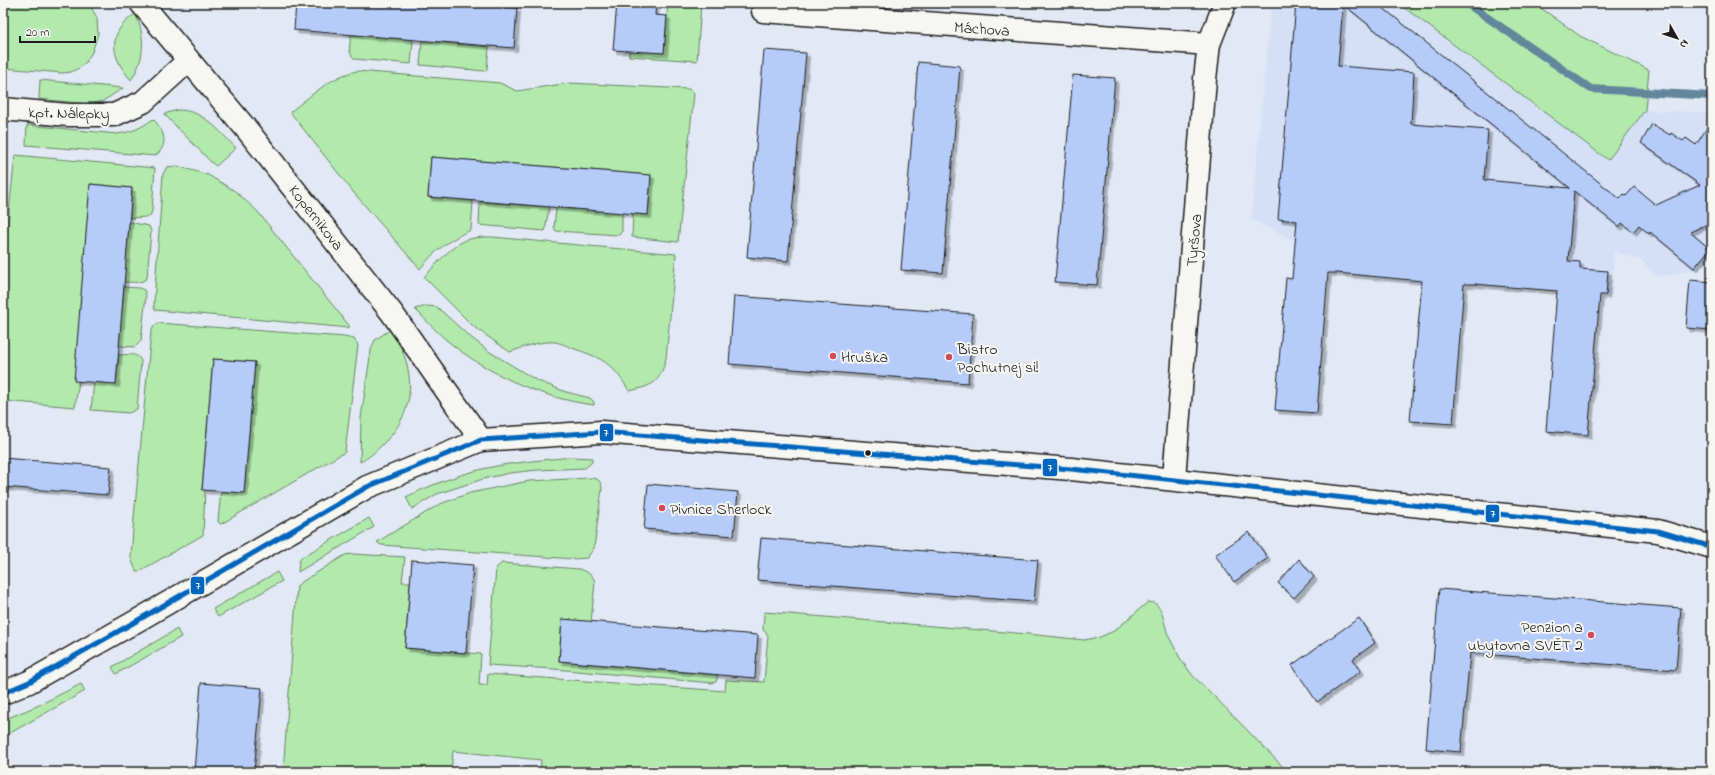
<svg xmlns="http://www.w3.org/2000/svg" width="1715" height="775" viewBox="0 0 1715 775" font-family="'Indie Flower',sans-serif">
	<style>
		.built { fill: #d4e0f7 }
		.green { fill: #b2eaad; stroke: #678364 }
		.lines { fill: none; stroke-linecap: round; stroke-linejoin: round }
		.stream { stroke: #63869c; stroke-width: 8 }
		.building { fill: #b5ccfb; stroke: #1c1c1c; fill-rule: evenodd; filter: url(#shadow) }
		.minor-casing { stroke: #1c1c1c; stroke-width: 25 }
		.minor { stroke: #f6f6f2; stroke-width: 22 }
		.bus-1-casing { stroke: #f6f6f2; stroke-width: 8 }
		.bus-1 { stroke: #0065bd; stroke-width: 5 }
		.poi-dot { fill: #d1495b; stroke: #f6f6f2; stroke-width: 1.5 }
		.bus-dot { fill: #1c1c1c; stroke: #f6f6f2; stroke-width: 1.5 }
		.labels { text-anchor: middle; stroke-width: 4; stroke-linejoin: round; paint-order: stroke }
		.street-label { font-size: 16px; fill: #1c1c1c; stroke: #f6f6f2 }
		.poi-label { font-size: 16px; fill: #1c1c1c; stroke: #f6f6f2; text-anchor: start }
		.line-badge { stroke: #f6f6f2; stroke-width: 1.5 }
		.badge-label { font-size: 11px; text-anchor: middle; font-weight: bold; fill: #fff }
	</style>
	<defs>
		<filter id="shadow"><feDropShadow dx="3.5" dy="3.5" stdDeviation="0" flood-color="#0004"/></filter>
	</defs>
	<rect width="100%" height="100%" fill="#e2e9f5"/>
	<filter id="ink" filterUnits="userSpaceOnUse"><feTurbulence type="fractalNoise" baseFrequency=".025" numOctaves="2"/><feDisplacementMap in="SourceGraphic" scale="8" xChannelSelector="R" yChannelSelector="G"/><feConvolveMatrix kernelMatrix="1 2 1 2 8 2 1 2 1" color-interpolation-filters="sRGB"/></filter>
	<g filter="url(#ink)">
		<polygon class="built" points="1271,3 1398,3 1608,160 1645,110 1712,113 1712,254 1700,269 1658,277 1641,260 1614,251 1612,295 1293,270 1294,241 1251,219"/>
		<g class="green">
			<polygon points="3,3 89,3 97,18 98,34 92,52 86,62 79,68 71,72 63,73 3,68"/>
			<polygon points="668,3 701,3 697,61 629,56 629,51 664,53"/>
			<polygon points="1398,3 1534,3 1580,36 1649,70 1645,110 1608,160"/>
			<path d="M135,14C146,35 145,60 131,80C110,56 107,33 135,14Z"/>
			<path d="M351,35L413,40L411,64L355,59C347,53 350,44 351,35Z"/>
			<polygon points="422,41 489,47 487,69 485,71 420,65"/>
			<path d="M357,71L500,83L517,91L569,83L688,89L693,91L694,94L678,242L632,237L633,214L648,215L651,175L431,157L428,197L473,201L471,230C450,239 434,251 420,269L354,193L290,112C311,96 331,76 357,71Z"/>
			<polygon points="40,80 123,88 103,101 89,104 39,99"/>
			<path d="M177,110C203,109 220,132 236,148L216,166L212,163L164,114Z"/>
			<path d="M153,119C164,130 170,145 155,156L26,145L27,125L117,134C132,132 141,128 153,119Z"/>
			<polygon points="15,155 155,168 152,211 150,216 145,217 130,218 132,188 91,184 79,381 75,407 3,401 3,270"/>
			<polygon points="177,166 208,175 235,191 258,212 347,323 349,325 349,328 155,310 154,307 154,303 163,174 167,167"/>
			<polygon points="480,202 549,207 545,231 479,225"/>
			<polygon points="556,208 622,213 622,231 619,235 556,231 554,228"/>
			<path d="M129,222L149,226L151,231L147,278C141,284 133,282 124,282Z"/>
			<path d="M492,237L676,254L666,358C660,383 653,386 629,391C613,363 602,358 572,348C565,345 557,341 549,342C536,342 522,348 510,352L474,327L424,277C436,265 449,248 464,241C473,237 483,237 492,237Z"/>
			<polygon points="124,287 139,288 144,290 146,295 141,341 135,347 119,346"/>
			<path d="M427,306L437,307L469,336L490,352L536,380L566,392L590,398L594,402V405C545,399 495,377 455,347C440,336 428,322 415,309Z"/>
			<polygon points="158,323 344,337 354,339 358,345 345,452 221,524 219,523 218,521 221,491 244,493 255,362 213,359 202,489 205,490 203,535 138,572 136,571 131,558 133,529 151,332 154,326"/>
			<path d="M391,329C416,368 418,410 384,443C376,451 369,458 360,462L361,418L371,350L375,340Z"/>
			<path d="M119,355C126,355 138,352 141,361L137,409L129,413L91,410L94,382L116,384Z"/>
			<path d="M573,457L592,458V462L585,468L537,470L510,473L483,479L437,494L412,509L406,497C441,480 479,467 517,463C536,460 554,459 573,457Z"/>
			<polygon points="591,478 597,479 601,483 602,488 594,548 587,558 574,559 381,545 377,542 440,504 470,493 529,481"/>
			<polygon points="369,518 374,527 298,572 299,561 302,557"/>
			<polygon points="353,554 405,557 402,582 410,582 405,648 481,654 479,685 487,685 488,674 725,691 726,680 764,682 768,635 763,630 764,614 765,612 1028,634 1084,640 1100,637 1114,631 1148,602 1155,603 1161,610 1168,635 1180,658 1193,676 1208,690 1288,772 540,772 541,760 453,751 451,772 283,772 297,586 300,583 345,555"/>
			<path d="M502,563L579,569C586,572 593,574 595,582L591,622L562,620L559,661L718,675L716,682L712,683L554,669L488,665L496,568Z"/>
			<polygon points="277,572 282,581 218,617 213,609"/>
			<polygon points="177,629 181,637 116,674 112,667"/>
			<polygon points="81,684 85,691 3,737 3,720 37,706"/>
		</g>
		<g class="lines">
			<polyline class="stream" points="1466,3 1591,89 1712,96"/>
		</g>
		<g class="building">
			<polygon points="296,3 456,3 517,8 514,48 294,30"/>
			<polygon points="617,3 656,3 655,15 667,16 664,53 613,50"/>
			<path d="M1296,3H1377L1620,199L1624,194L1626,196L1634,187L1656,205L1700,185L1641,143L1652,124L1670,135L1671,133L1683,141L1686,138L1696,145L1712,120V222L1690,232L1710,249L1694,268L1650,232L1649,234L1639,225L1633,232L1622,223L1619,227L1574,191L1568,261L1580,262V269L1608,271L1606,295H1600L1588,435L1546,431L1557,291L1474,284H1464L1453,424L1410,421L1422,281L1337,273H1328L1317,413L1275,410L1286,278L1292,279L1297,221L1278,219ZM1343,4L1439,82L1570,188L1484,180L1488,130L1411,124L1414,72L1338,66Z"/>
			<polygon points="764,50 806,53 788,261 747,257"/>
			<polygon points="918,62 960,66 943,273 901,270"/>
			<polygon points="1073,75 1115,78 1097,285 1055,282"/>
			<polygon points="431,157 651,175 648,215 428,197"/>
			<polygon points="90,184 132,188 116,384 74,381"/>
			<polygon points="1690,280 1712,282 1712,330 1686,328"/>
			<polygon points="734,296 973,314 968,383 729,364"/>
			<polygon points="213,359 255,362 244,493 202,490"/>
			<polygon points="3,458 111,467 108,495 3,487"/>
			<polygon points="648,484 738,492 734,536 644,529"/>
			<polygon points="1249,532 1268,558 1234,582 1215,555"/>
			<polygon points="761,538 1038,560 1034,602 757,580"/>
			<polygon points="1299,559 1314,577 1294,598 1278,583"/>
			<polygon points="412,560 473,565 466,653 405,648"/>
			<polygon points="1439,589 1681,608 1676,670 1470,653 1461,752 1426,749"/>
			<polygon points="1359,618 1375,643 1353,659 1361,671 1317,702 1292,665"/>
			<polygon points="562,619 758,635 755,678 559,661"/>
			<polygon points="201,683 262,688 254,772 194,772"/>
		</g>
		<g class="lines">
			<defs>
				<g id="minor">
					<polyline points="141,3 248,131 392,313 481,440"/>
					<polyline points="763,3 763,11 1209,44"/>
					<polyline points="3,109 68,115 114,115 143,102 188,61"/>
					<polyline points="1174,479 1205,79 1209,44 1225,3"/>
					<polyline points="3,693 29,682 140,619 367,487 481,440 601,432 1071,469 1658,531 1712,547"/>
				</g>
			</defs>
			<use href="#minor" class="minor-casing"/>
			<use href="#minor" class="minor"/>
			<defs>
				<polyline id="bus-1" points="3,693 29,682 140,619 367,487 481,440 601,432 1071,469 1658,531 1712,547"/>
			</defs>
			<use href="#bus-1" class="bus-1-casing"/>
			<use href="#bus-1" class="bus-1"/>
		</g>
	</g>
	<g class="poi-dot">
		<circle cx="833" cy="356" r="4"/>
		<circle cx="949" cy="357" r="4"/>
		<circle cx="662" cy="508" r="4"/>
		<circle cx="1591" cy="635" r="4"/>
	</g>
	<circle class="bus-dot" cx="868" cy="453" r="3.5"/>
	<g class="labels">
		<g class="street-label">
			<text transform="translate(982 28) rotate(4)" y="6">Máchova</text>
			<text transform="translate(69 112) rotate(1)" y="6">kpt. Nálepky</text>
			<text transform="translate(317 217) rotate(52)" y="6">Kopernikova</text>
			<text transform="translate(1193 240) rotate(-85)" y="6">Tyršova</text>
		</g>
		<g class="poi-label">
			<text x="957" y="354">Bistro<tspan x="957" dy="18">Pochutnej si!</tspan></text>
			<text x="841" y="362">Hruška</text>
			<text x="670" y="514">Pivnice Sherlock</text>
			<text x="1583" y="632" text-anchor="end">Penzion a<tspan x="1583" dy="18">ubytovna SVĚT 2</tspan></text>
		</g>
	</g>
	<g class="line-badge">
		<rect x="599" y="423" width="15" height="19" rx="4" fill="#0065bd"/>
		<rect x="1042" y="458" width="16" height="19" rx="4" fill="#0065bd"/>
		<rect x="1485" y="504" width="15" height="19" rx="4" fill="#0065bd"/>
		<rect x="190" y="576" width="15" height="19" rx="4" fill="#0065bd"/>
	</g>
	<g class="badge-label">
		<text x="606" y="436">7</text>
		<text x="1050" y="471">7</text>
		<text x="1493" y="517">7</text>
		<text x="198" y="589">7</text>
	</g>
	<rect width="1715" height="775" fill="none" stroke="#f6f6f2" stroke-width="16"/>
	<rect x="8" y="8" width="1699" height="759" fill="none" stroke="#1c1c1c" stroke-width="1.5" filter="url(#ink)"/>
	<g transform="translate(1677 38) rotate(129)" stroke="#f6f6f2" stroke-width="3" paint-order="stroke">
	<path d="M0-3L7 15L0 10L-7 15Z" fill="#1c1c1c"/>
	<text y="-6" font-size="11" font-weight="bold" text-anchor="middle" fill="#1c1c1c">N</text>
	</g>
	<path d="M20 36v6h75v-6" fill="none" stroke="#1c1c1c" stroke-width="2"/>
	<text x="26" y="36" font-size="12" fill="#1c1c1c" stroke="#f6f6f2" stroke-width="3" paint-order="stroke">20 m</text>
</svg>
